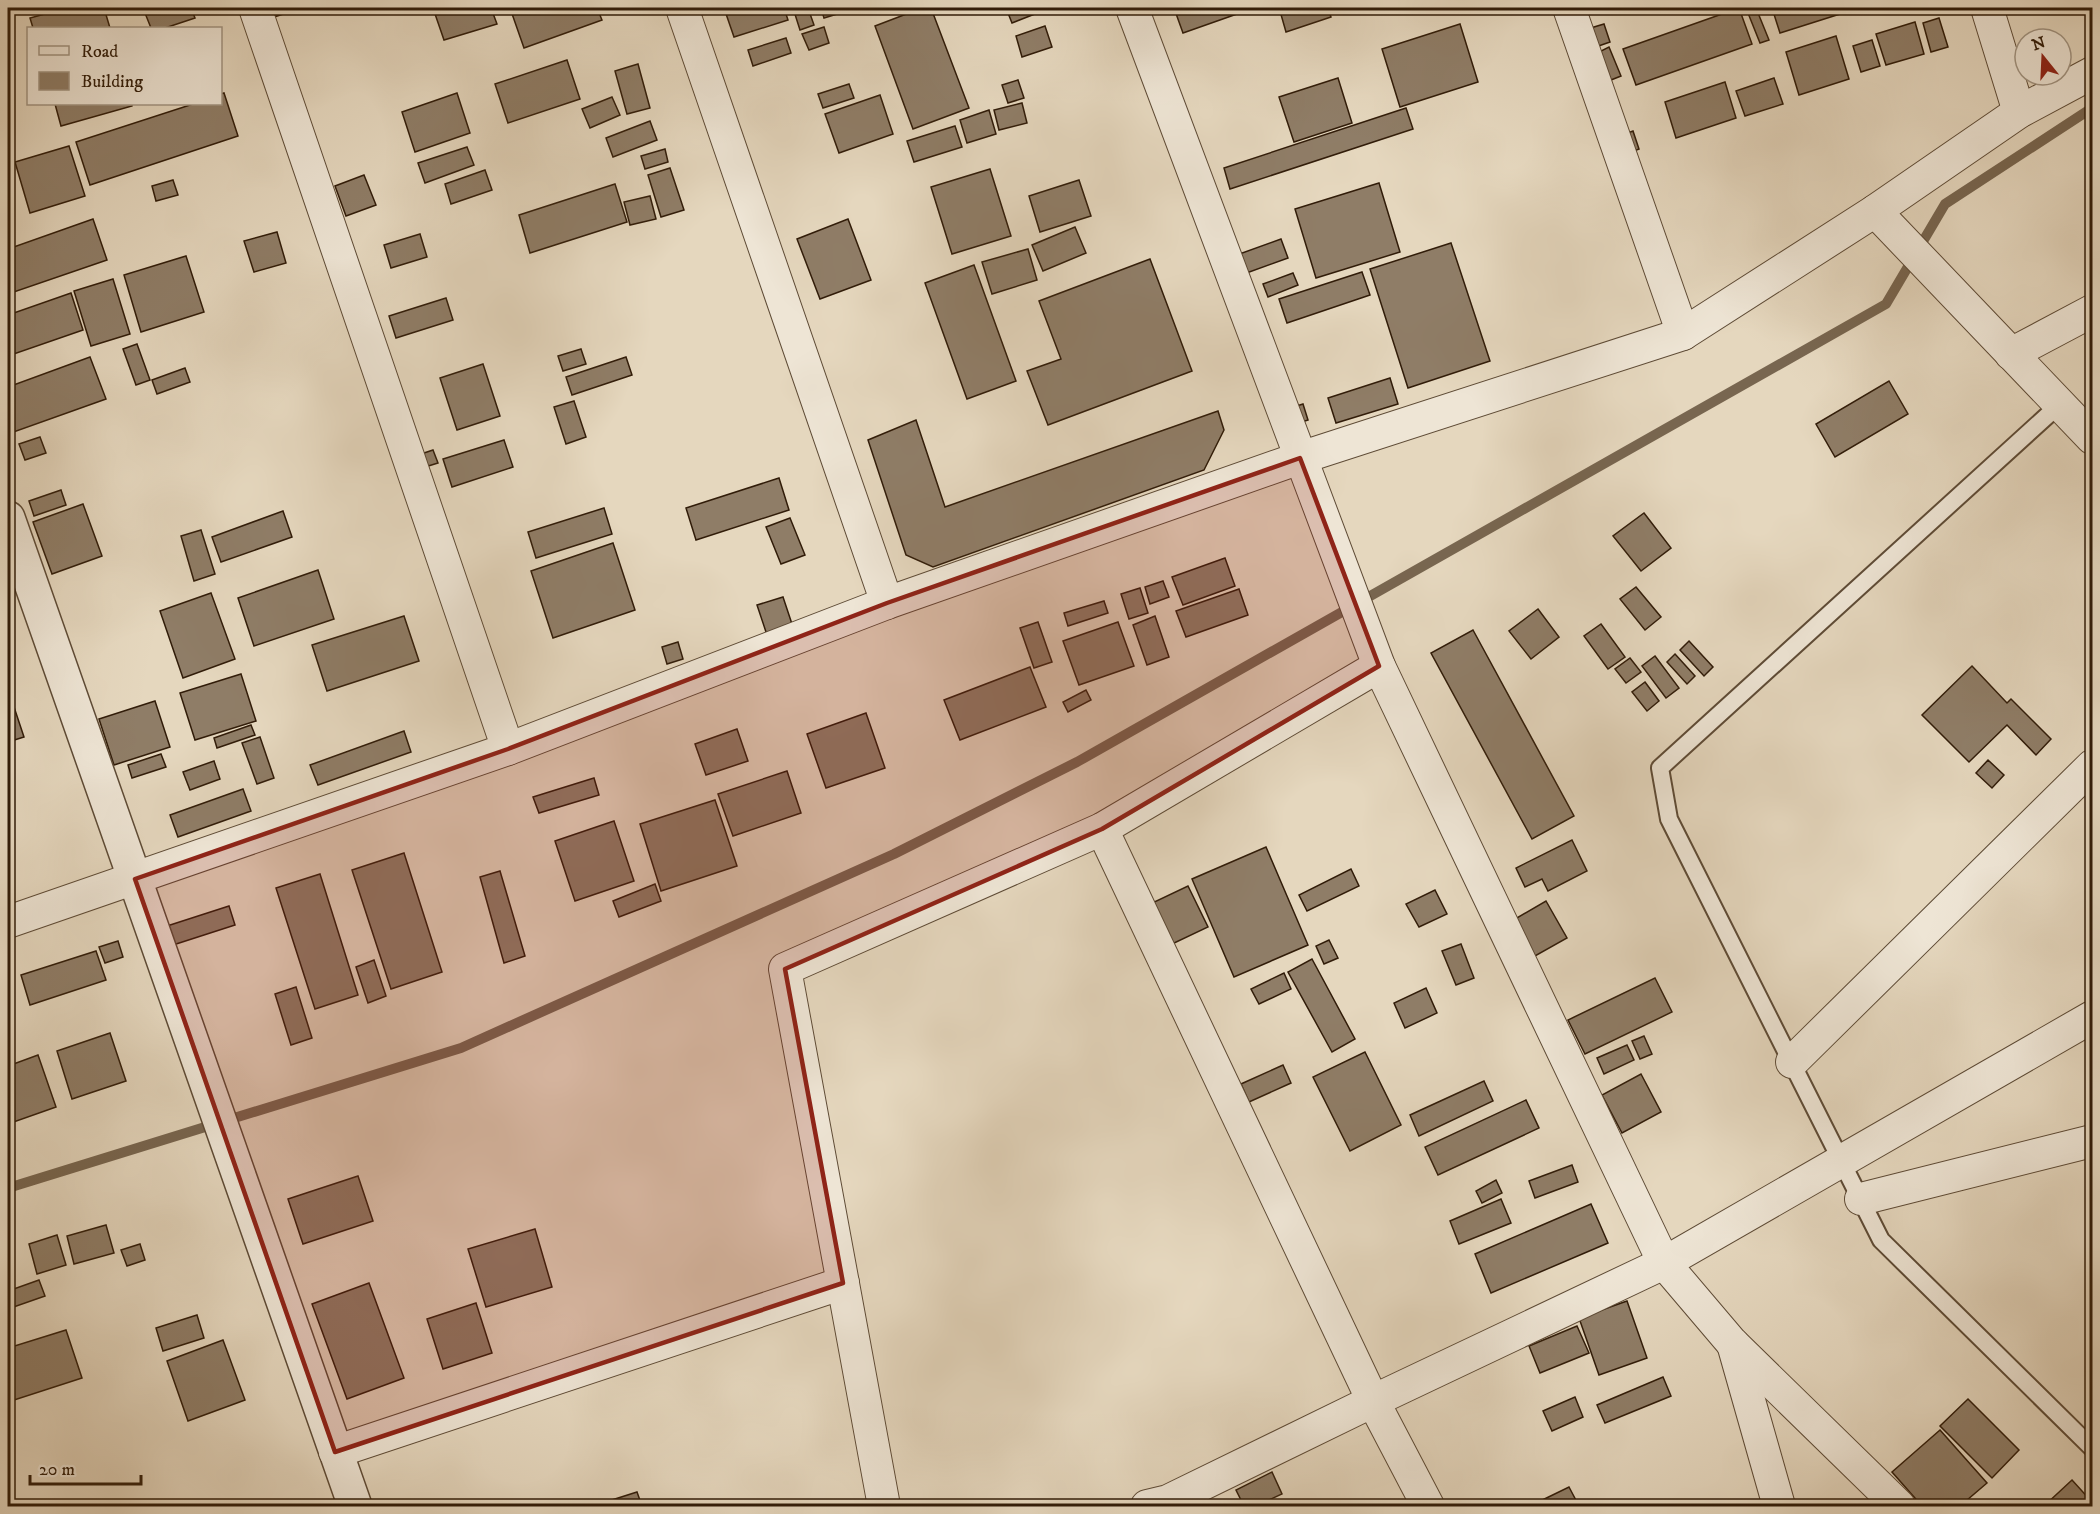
<svg xmlns="http://www.w3.org/2000/svg" width="2100" height="1514" viewBox="0 0 2100 1514" font-family="'IM FELL DW Pica',serif">
	<style>
		.lines { fill: none; stroke-linecap: round; stroke-linejoin: round }
		.stream { stroke: #786650; stroke-width: 10 }
		.building { fill: #8f7d67; stroke: #311c09; stroke-width: 1.5 }
		.service-casing { stroke: #5e4b36; stroke-width: 20 }
		.minor-casing { stroke: #5e4b36; stroke-width: 34 }
		.tertiary-casing { stroke: #5e4b36; stroke-width: 36 }
		.service { stroke: #eee5d5; stroke-width: 16 }
		.minor { stroke: #eee5d5; stroke-width: 32 }
		.tertiary { stroke: #eee5d5; stroke-width: 33 }
		.marked { fill: #8f2418; fill-opacity: 0.2; stroke: #8f2418; stroke-width: 4.5; stroke-linejoin: round }
	</style>
	<rect width="100%" height="100%" fill="#e5d7be"/>
	<filter id="stains"><feTurbulence type="fractalNoise" baseFrequency=".00333" numOctaves="4"/><feColorMatrix values="0 0 0 0 .2 0 0 0 0 .09 0 0 0 0 .02 0 0 0 .5 -.17"/></filter>
	<radialGradient id="worn" r=".72"><stop offset=".6" stop-color="#630" stop-opacity="0"/><stop offset="1" stop-color="#630" stop-opacity=".3"/></radialGradient>
	<g class="lines">
		<polyline class="stream" points="8,1188 461,1048 894,854 1077,762 1886,304 1945,204 2092,108"/>
	</g>
	<g class="building">
		<polygon points="21,8 42,8 23,13"/>
		<polygon points="67,8 104,8 110,28 33,28 30,18"/>
		<polygon points="143,8 191,8 195,18 165,28 151,28"/>
		<polygon points="268,8 302,8 271,18"/>
		<polygon points="444,8 491,8 497,24 444,40 434,11"/>
		<polygon points="510,8 597,8 602,20 524,48"/>
		<polygon points="724,8 784,8 788,20 734,37"/>
		<polygon points="793,8 808,8 814,25 800,30"/>
		<polygon points="821,8 857,8 824,18"/>
		<polygon points="922,8 931,8 969,108 913,129 875,26"/>
		<polygon points="1006,8 1039,8 1040,12 1012,23"/>
		<polygon points="1174,8 1254,8 1183,33"/>
		<polygon points="1291,8 1328,8 1331,17 1286,32 1280,11"/>
		<polygon points="1739,8 1752,44 1636,85 1623,49"/>
		<polygon points="1746,8 1756,8 1769,40 1760,43"/>
		<polygon points="1772,8 1859,8 1780,33"/>
		<polygon points="1939,18 1948,47 1931,52 1923,23"/>
		<polygon points="1915,22 1924,54 1886,65 1876,34"/>
		<polygon points="1460,24 1478,82 1400,107 1382,49"/>
		<polygon points="1604,24 1610,42 1590,49 1584,30"/>
		<polygon points="1045,26 1052,47 1022,57 1016,36"/>
		<polygon points="824,27 829,43 809,50 802,34"/>
		<polygon points="1836,36 1849,79 1799,95 1786,52"/>
		<polygon points="786,38 791,53 753,66 748,50"/>
		<polygon points="1872,40 1880,66 1861,72 1853,46"/>
		<polygon points="1609,47 1621,76 1611,80 1599,52"/>
		<polygon points="567,60 580,99 508,123 495,84"/>
		<polygon points="638,64 650,108 627,114 615,71"/>
		<polygon points="1338,78 1352,123 1294,142 1279,97"/>
		<polygon points="1774,78 1783,104 1745,116 1736,91"/>
		<polygon points="1018,80 1024,98 1008,103 1002,85"/>
		<polygon points="1725,82 1736,118 1676,138 1665,102"/>
		<polygon points="849,84 854,98 823,108 818,94"/>
		<polygon points="224,93 238,136 90,185 76,142 193,104 220,104 220,94"/>
		<polygon points="457,93 470,133 415,152 402,112"/>
		<polygon points="880,95 893,134 839,153 825,114"/>
		<polygon points="612,97 620,115 590,128 582,109"/>
		<polygon points="1022,103 1027,123 999,130 994,110"/>
		<polygon points="55,104 132,104 132,106 61,126"/>
		<polygon points="1406,108 1413,129 1230,189 1224,168"/>
		<polygon points="989,110 996,134 967,143 960,120"/>
		<polygon points="650,121 657,140 613,157 606,138"/>
		<polygon points="955,126 962,147 914,162 907,141"/>
		<polygon points="1633,131 1639,149 1626,154 1620,136"/>
		<polygon points="69,146 85,196 30,213 15,162"/>
		<polygon points="467,147 474,165 425,183 418,163"/>
		<polygon points="665,149 668,162 645,169 641,156"/>
		<polygon points="670,168 684,210 661,217 648,175"/>
		<polygon points="990,169 1011,236 952,254 931,187"/>
		<polygon points="485,170 492,190 451,204 445,184"/>
		<polygon points="364,175 376,205 346,216 335,186"/>
		<polygon points="173,180 178,195 156,201 152,186"/>
		<polygon points="1079,180 1091,216 1040,232 1029,196"/>
		<polygon points="1379,183 1400,252 1316,278 1295,209"/>
		<polygon points="615,184 627,222 530,253 519,215"/>
		<polygon points="650,196 656,219 630,225 624,202"/>
		<polygon points="93,219 107,260 8,294 8,249"/>
		<polygon points="848,219 871,280 820,299 797,239"/>
		<polygon points="1075,227 1086,253 1043,271 1032,245"/>
		<polygon points="277,232 286,263 254,272 244,241"/>
		<polygon points="420,234 427,257 391,268 384,245"/>
		<polygon points="1281,239 1288,258 1241,275 1234,256"/>
		<polygon points="1451,243 1490,361 1408,388 1370,269"/>
		<polygon points="1028,249 1037,280 992,294 982,262"/>
		<polygon points="186,256 204,312 141,332 124,275"/>
		<polygon points="1150,259 1192,371 1048,425 1027,371 1061,359 1039,301"/>
		<polygon points="974,265 1016,381 967,399 925,283"/>
		<polygon points="1362,272 1370,295 1287,323 1279,299"/>
		<polygon points="1293,273 1298,285 1268,297 1263,284"/>
		<polygon points="113,279 130,334 91,346 74,291"/>
		<polygon points="71,293 83,330 8,356 8,315"/>
		<polygon points="446,298 453,320 396,338 389,316"/>
		<polygon points="137,344 150,380 136,385 123,349"/>
		<polygon points="581,349 586,364 563,371 558,356"/>
		<polygon points="90,357 106,399 8,434 8,387"/>
		<polygon points="626,357 632,375 572,395 566,377"/>
		<polygon points="483,364 500,416 457,430 440,378"/>
		<polygon points="185,368 190,382 157,394 152,380"/>
		<polygon points="1390,378 1398,404 1336,423 1328,398"/>
		<polygon points="1889,381 1908,414 1835,457 1816,424"/>
		<polygon points="574,401 586,437 566,444 554,407"/>
		<polygon points="1303,404 1308,420 1289,426 1284,410"/>
		<polygon points="1218,411 1224,430 1204,470 933,567 906,555 868,440 916,420 945,507"/>
		<polygon points="40,437 46,453 25,460 19,444"/>
		<polygon points="504,440 513,467 452,487 443,459"/>
		<polygon points="433,450 438,463 425,467 421,454"/>
		<polygon points="779,478 789,510 696,540 686,508"/>
		<polygon points="61,490 66,505 34,516 29,501"/>
		<polygon points="83,504 102,556 52,574 33,522"/>
		<polygon points="604,508 612,534 536,558 528,532"/>
		<polygon points="283,511 292,537 221,562 212,537"/>
		<polygon points="1644,513 1671,548 1641,571 1613,536"/>
		<polygon points="790,518 805,555 781,564 766,527"/>
		<polygon points="201,530 215,574 194,581 181,536"/>
		<polygon points="613,543 635,610 553,638 531,571"/>
		<polygon points="1225,558 1235,586 1183,605 1172,577"/>
		<polygon points="318,570 334,619 254,646 238,598"/>
		<polygon points="1163,581 1169,597 1150,604 1145,587"/>
		<polygon points="1636,587 1661,617 1645,630 1620,599"/>
		<polygon points="1140,588 1148,613 1129,619 1121,594"/>
		<polygon points="1239,589 1248,615 1186,637 1176,611"/>
		<polygon points="211,593 235,659 183,678 160,611"/>
		<polygon points="783,597 793,627 767,635 757,605"/>
		<polygon points="1104,601 1108,613 1068,626 1064,613"/>
		<polygon points="1538,609 1559,637 1531,659 1509,631"/>
		<polygon points="404,616 419,661 327,691 312,645"/>
		<polygon points="1155,616 1169,657 1147,665 1133,625"/>
		<polygon points="1038,622 1052,662 1034,668 1020,628"/>
		<polygon points="1118,622 1134,666 1079,685 1063,641"/>
		<polygon points="1601,624 1625,657 1608,669 1584,636"/>
		<polygon points="1473,630 1574,816 1532,839 1431,653"/>
		<polygon points="1689,641 1713,667 1704,676 1680,650"/>
		<polygon points="678,642 683,659 667,664 662,647"/>
		<polygon points="1675,654 1695,676 1687,684 1667,662"/>
		<polygon points="1655,656 1679,688 1666,698 1642,666"/>
		<polygon points="1630,658 1641,672 1626,683 1615,669"/>
		<polygon points="1972,666 2007,703 2011,699 2051,739 2036,755 2007,725 1969,762 1922,715"/>
		<polygon points="1030,667 1046,707 960,740 944,700"/>
		<polygon points="241,674 256,721 195,740 180,693"/>
		<polygon points="1645,682 1659,701 1647,711 1632,692"/>
		<polygon points="8,689 24,737 8,742"/>
		<polygon points="1086,690 1091,700 1068,712 1063,702"/>
		<polygon points="155,701 170,747 114,765 99,719"/>
		<polygon points="866,713 885,768 826,788 807,734"/>
		<polygon points="251,725 255,735 217,748 214,738"/>
		<polygon points="737,729 748,761 706,775 695,744"/>
		<polygon points="404,731 411,752 318,785 310,765"/>
		<polygon points="260,737 274,778 257,784 242,743"/>
		<polygon points="161,754 166,767 132,778 128,765"/>
		<polygon points="1988,760 2004,775 1992,788 1976,773"/>
		<polygon points="214,761 220,779 190,790 183,772"/>
		<polygon points="787,771 801,813 733,836 718,794"/>
		<polygon points="594,778 599,795 539,813 533,797"/>
		<polygon points="243,789 251,811 178,837 170,815"/>
		<polygon points="715,800 737,866 661,891 640,824"/>
		<polygon points="614,821 634,881 575,901 555,841"/>
		<polygon points="1572,840 1587,871 1548,891 1542,879 1525,887 1516,868"/>
		<polygon points="1266,847 1308,945 1234,977 1192,879"/>
		<polygon points="404,853 442,972 391,989 352,870"/>
		<polygon points="1351,869 1359,886 1307,911 1299,895"/>
		<polygon points="500,871 525,956 504,963 480,877"/>
		<polygon points="320,874 358,995 315,1009 276,888"/>
		<polygon points="655,884 661,901 619,917 613,901"/>
		<polygon points="1188,886 1208,927 1170,945 1150,904"/>
		<polygon points="1435,890 1447,914 1419,927 1406,904"/>
		<polygon points="1546,901 1567,938 1535,956 1515,919"/>
		<polygon points="229,906 235,925 173,945 167,926"/>
		<polygon points="1329,940 1338,958 1324,964 1316,946"/>
		<polygon points="118,941 123,957 105,963 99,947"/>
		<polygon points="1461,944 1474,978 1456,985 1442,951"/>
		<polygon points="96,951 106,980 30,1005 21,975"/>
		<polygon points="1312,959 1355,1039 1332,1052 1288,972"/>
		<polygon points="374,960 386,996 368,1003 356,967"/>
		<polygon points="1284,973 1291,989 1259,1004 1251,989"/>
		<polygon points="1655,978 1672,1012 1585,1054 1568,1020"/>
		<polygon points="296,987 312,1038 291,1045 275,994"/>
		<polygon points="1426,988 1437,1013 1405,1028 1394,1003"/>
		<polygon points="110,1033 126,1081 72,1099 57,1051"/>
		<polygon points="1644,1036 1652,1054 1640,1059 1632,1041"/>
		<polygon points="1627,1045 1634,1060 1604,1074 1597,1058"/>
		<polygon points="1365,1052 1401,1125 1350,1151 1313,1077"/>
		<polygon points="38,1055 56,1107 8,1124 8,1066"/>
		<polygon points="1283,1065 1291,1083 1249,1102 1241,1084"/>
		<polygon points="1641,1074 1661,1112 1622,1133 1602,1095"/>
		<polygon points="1484,1081 1493,1101 1419,1136 1410,1115"/>
		<polygon points="1526,1100 1539,1128 1438,1175 1425,1147"/>
		<polygon points="1572,1165 1578,1182 1535,1198 1529,1181"/>
		<polygon points="358,1176 373,1221 303,1244 288,1199"/>
		<polygon points="1496,1180 1502,1193 1482,1203 1476,1191"/>
		<polygon points="1501,1199 1511,1223 1459,1244 1450,1221"/>
		<polygon points="1591,1204 1608,1243 1491,1293 1475,1254"/>
		<polygon points="106,1225 114,1253 74,1264 67,1236"/>
		<polygon points="535,1229 552,1287 486,1307 468,1249"/>
		<polygon points="57,1235 66,1265 37,1274 29,1244"/>
		<polygon points="140,1244 145,1260 127,1266 121,1250"/>
		<polygon points="39,1280 45,1296 8,1309 8,1291"/>
		<polygon points="369,1283 404,1378 347,1399 312,1304"/>
		<polygon points="1627,1301 1647,1358 1599,1375 1579,1318"/>
		<polygon points="476,1303 492,1353 443,1369 427,1319"/>
		<polygon points="197,1315 204,1338 163,1351 156,1328"/>
		<polygon points="1577,1326 1589,1353 1540,1373 1529,1346"/>
		<polygon points="66,1330 82,1378 8,1402 8,1348"/>
		<polygon points="223,1340 245,1400 188,1421 167,1361"/>
		<polygon points="1663,1377 1671,1396 1605,1423 1597,1405"/>
		<polygon points="1575,1397 1583,1417 1552,1431 1543,1411"/>
		<polygon points="1968,1399 2019,1450 1992,1478 1940,1426"/>
		<polygon points="1940,1430 1987,1483 1960,1506 1922,1506 1892,1472"/>
		<polygon points="1272,1472 1282,1494 1256,1506 1244,1506 1236,1490"/>
		<polygon points="2072,1480 2092,1502 2092,1506 2044,1506"/>
		<polygon points="1569,1487 1579,1506 1530,1506"/>
		<polygon points="637,1492 642,1506 593,1506"/>
	</g>
	<g class="lines">
		<defs>
			<polyline id="service" points="2060,404 1660,768 1669,819 1881,1240 2092,1448"/>
			<g id="minor">
				<polyline points="255,8 508,749"/>
				<polyline points="682,8 887,603"/>
				<polyline points="1132,8 1379,666 1664,1263 1732,1343 1899,1506"/>
				<polyline points="1569,8 1683,334"/>
				<polyline points="1987,8 2019,112"/>
				<polyline points="1875,211 2092,438"/>
				<polyline points="2011,354 2092,311"/>
				<polyline points="1102,829 1373,1401 1428,1506"/>
				<polyline points="8,922 508,749 887,603 1300,458 1683,334 1875,211 2019,112 2092,73"/>
				<polyline points="1792,1062 2092,766"/>
				<polyline points="1861,1199 2092,1141"/>
				<polyline points="1733,1344 1779,1506"/>
				<polyline points="335,1452 843,1283"/>
				<polyline points="884,1506 785,969 1102,829 1379,666"/>
				<polyline points="1147,1506 1168,1501 1373,1401 1664,1263 2092,1017"/>
			</g>
			<polyline id="tertiary" points="8,518 355,1506"/>
		</defs>
		<use href="#service" class="service-casing"/>
		<use href="#minor" class="minor-casing"/>
		<use href="#tertiary" class="tertiary-casing"/>
		<use href="#service" class="service"/>
		<use href="#minor" class="minor"/>
		<use href="#tertiary" class="tertiary"/>
	</g>
	<path class="marked" d="M1300,458L1379,666L1102,829L785,969L843,1283L335,1452L135,879L508,749L887,603Z"/>
	<rect width="2100" height="1514" fill="none" stroke="#e5d7be" stroke-width="30"/>
	<rect x="9" y="9" width="2082" height="1496" fill="none" stroke="#311c09" stroke-width="3"/>
	<rect x="15" y="15" width="2070" height="1484" fill="none" stroke="#311c09" stroke-width="1.5"/>
	<rect x="27" y="27" width="195" height="78" fill="#eee5d5" stroke="#a29583" stroke-width="1.5"/>
	<rect x="39" y="46" width="30" height="9" fill="#eee5d5" stroke="#a29583" stroke-width="1.5"/>
	<text x="81" y="57" font-size="18" fill="#311c09">Road</text>
	<rect x="39" y="72" width="30" height="18" fill="#8f7d67" stroke="#a29583" stroke-width="1.5"/>
	<text x="81" y="87" font-size="18" fill="#311c09">Building</text>
	<g transform="translate(2043 57) rotate(342)"><circle r="28" fill="#eee5d5" stroke="#a29583" stroke-width="1.5"/>
	<path d="M0-4.5L10 22L0 15L-10 22Z" fill="#8f2418"/>
	<text y="-9" font-size="16" font-weight="bold" text-anchor="middle" fill="#311c09">N</text>
	</g>
	<path d="M30 1475v9h111v-9" fill="none" stroke="#311c09" stroke-width="3"/>
	<text x="39" y="1475" font-size="18" fill="#311c09" stroke="#eee5d5" stroke-width="4.5" paint-order="stroke">20 m</text>
	<rect width="100%" height="100%" filter="url(#stains)"/>
	<rect width="100%" height="100%" fill="url(#worn)"/>
</svg>
